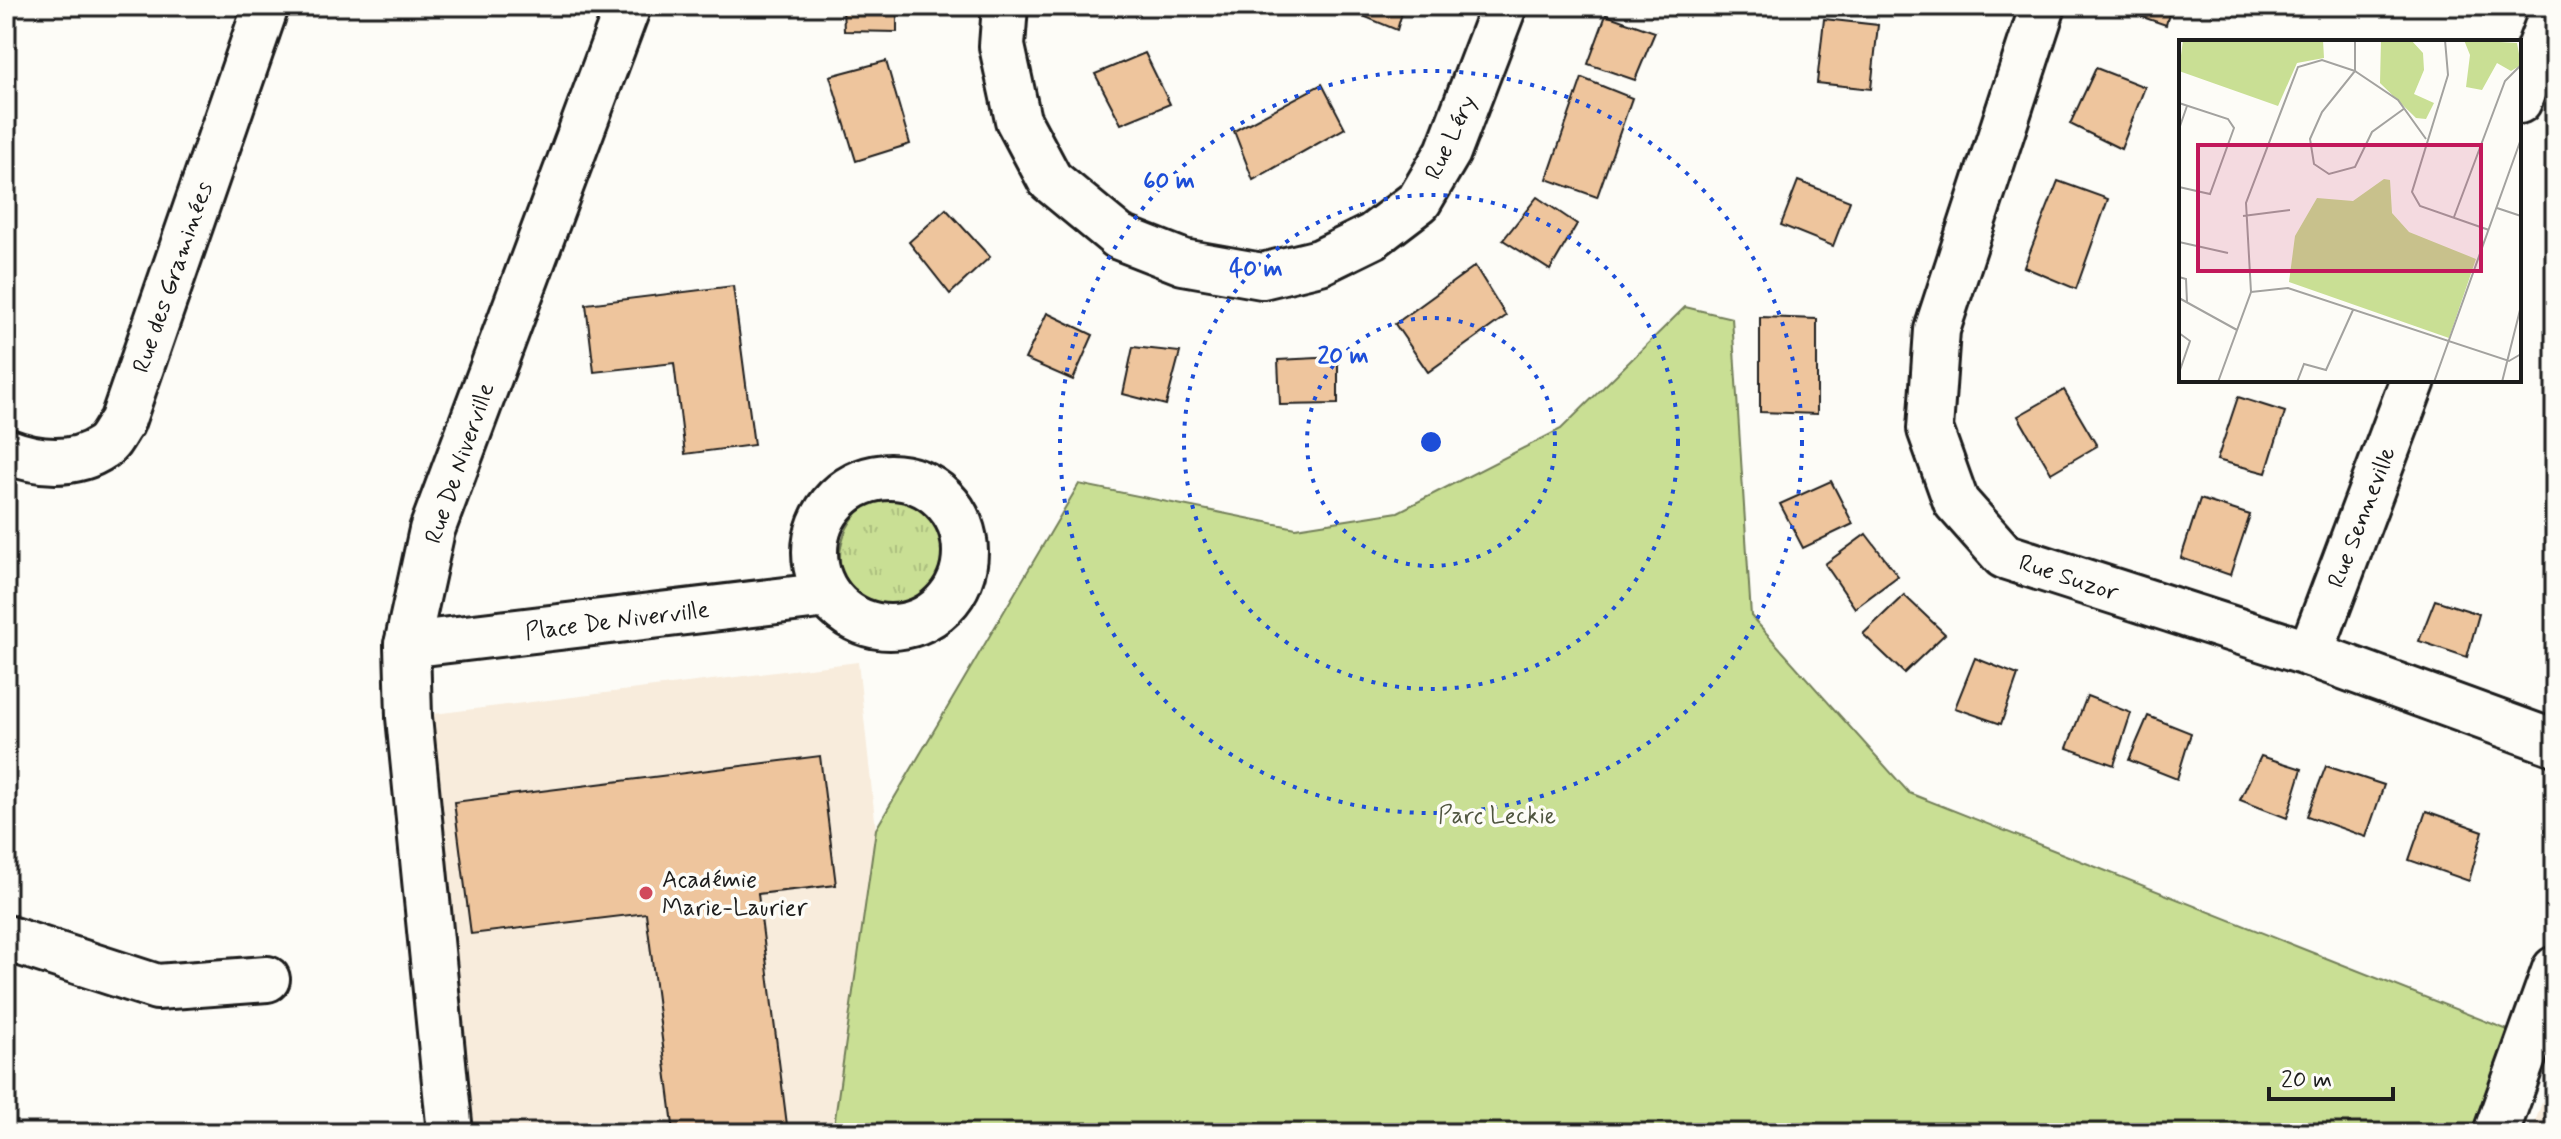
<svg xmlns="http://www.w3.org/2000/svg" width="2561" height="1139" viewBox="0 0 2561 1139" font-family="Mynerve,sans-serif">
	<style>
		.built { fill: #f8ecdc }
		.grass { fill: url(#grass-tufts); stroke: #727e58; stroke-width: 2 }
		.green { fill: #c9df94; stroke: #727e58; stroke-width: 2 }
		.building { fill: #eec59d; stroke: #1c1c1c; stroke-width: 2 }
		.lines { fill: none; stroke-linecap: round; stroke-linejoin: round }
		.street-casing { stroke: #1c1c1c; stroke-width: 50 }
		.secondary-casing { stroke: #1c1c1c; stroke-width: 50 }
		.street { stroke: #fdfcf7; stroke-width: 44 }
		.secondary { stroke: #fdfcf7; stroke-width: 44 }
		.ring { fill: none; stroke: #1d4ed8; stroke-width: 4; stroke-dasharray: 4 8 }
		.poi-dot { fill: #d1495b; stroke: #fdfcf7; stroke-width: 3 }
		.labels { text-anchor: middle; stroke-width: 7; stroke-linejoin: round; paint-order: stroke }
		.street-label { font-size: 24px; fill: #1c1c1c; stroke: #fdfcf7 }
		.park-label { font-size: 24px; fill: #505640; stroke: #fdfcf7 }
		.poi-label { font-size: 24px; fill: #1c1c1c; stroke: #fdfcf7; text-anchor: start }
		.inset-road { fill: none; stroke: #a3a29f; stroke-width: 2 }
		.view { fill: #c2185b; fill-opacity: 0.15; stroke: #c2185b; stroke-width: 4 }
		.inset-edge { fill: none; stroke: #1c1c1c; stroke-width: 4 }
		.centre { fill: #1d4ed8; stroke: #fdfcf7; stroke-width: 4 }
		.ring-label { font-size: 24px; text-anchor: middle; font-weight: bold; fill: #1d4ed8; stroke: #fdfcf7; stroke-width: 7; stroke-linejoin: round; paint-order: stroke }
	</style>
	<defs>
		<pattern id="grass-tufts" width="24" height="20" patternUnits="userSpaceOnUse" patternTransform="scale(2)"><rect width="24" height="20" fill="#c9df94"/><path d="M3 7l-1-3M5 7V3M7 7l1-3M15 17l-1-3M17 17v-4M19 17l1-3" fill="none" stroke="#acbf7f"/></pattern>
	</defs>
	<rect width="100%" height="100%" fill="#fdfcf7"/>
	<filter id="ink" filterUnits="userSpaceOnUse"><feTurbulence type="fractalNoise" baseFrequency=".0125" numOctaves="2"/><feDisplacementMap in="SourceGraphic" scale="16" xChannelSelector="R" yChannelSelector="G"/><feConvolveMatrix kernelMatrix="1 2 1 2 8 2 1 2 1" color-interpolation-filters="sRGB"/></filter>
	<g filter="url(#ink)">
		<g class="built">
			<polygon points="858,662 876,829 833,1133 450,1133 409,717"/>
			<polygon points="2555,1066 2555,1133 2531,1133"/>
		</g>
		<path class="grass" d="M907,494L935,505L959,538C957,556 958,576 947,591C942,596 932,600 926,603C872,632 821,584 847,528C859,503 881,495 907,494Z"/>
		<polygon class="green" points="1685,307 1732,318 1751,616 1909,793 2508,1030 2473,1133 833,1133 876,829 1079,484 1296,528 1398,512 1561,429"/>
		<g class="building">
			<polygon points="843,6 897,6 897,32 844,31"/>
			<polygon points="1347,6 1404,6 1397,30 1346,9"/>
			<polygon points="2123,6 2171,6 2166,25 2122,10"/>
			<polygon points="1606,15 1655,32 1635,80 1588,64"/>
			<polygon points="1824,19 1878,25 1871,89 1817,83"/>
			<polygon points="1145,53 1170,104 1121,124 1095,74"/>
			<polygon points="886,61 910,144 856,161 830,76"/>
			<polygon points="2096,68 2145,87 2121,149 2070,124"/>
			<polygon points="1582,78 1632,98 1597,197 1547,179"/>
			<polygon points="1322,84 1345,128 1253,180 1234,131"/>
			<polygon points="1798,181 1850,201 1833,246 1781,225"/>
			<polygon points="2058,181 2108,199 2076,289 2024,267"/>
			<polygon points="1537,197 1577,224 1550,270 1503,240"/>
			<polygon points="946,209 990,257 950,294 909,242"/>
			<polygon points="1475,266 1506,316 1428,372 1395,324"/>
			<polygon points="733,286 754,445 685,454 674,363 594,372 586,304"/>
			<polygon points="1047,313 1093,335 1073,380 1025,359"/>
			<polygon points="1760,317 1817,319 1817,414 1760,412"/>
			<polygon points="1133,347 1180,352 1166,405 1123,394"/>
			<polygon points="1338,357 1338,404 1280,405 1278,360"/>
			<polygon points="2064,390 2097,446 2051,473 2018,416"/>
			<polygon points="2238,397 2285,412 2266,473 2217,460"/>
			<polygon points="1831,481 1853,524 1803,548 1780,504"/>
			<polygon points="2200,499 2250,515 2230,575 2181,558"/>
			<polygon points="1866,534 1898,576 1855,608 1825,564"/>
			<polygon points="1904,595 1945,634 1904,673 1863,634"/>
			<polygon points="2435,600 2479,614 2467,657 2419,641"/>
			<polygon points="1975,658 2018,675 2001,724 1955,708"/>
			<polygon points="2087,696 2131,713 2114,765 2067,748"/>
			<polygon points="2148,716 2191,733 2177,779 2129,760"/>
			<polygon points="820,756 836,885 758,894 788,1133 674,1133 646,913 471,934 454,802"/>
			<polygon points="2261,756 2302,769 2287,818 2240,800"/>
			<polygon points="2326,766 2384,785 2366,837 2307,816"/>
			<polygon points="2426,811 2483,831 2469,881 2409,860"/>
		</g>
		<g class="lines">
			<defs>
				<g id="street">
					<polyline points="1005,6 1002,46 1018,120 1050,180 1119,237 1183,262 1262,276 1320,262 1373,236 1419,201 1448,152 1504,6"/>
					<polyline points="2043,6 1937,330 1930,429 1956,502 2004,556 2310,654 2555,743"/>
					<polyline points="2519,101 2555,6"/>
					<path d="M6,451C37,463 74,467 103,447C111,442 116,429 122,422L266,6"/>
					<circle cx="890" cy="552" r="75"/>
					<polyline points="407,645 828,595"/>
					<polyline points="2310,654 2413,380"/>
					<polyline points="6,938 157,987 267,979"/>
					<polyline points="450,1133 409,717 407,645 432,530 628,6"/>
				</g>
				<polyline id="secondary" points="2496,1133 2555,969"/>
			</defs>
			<use href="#street" class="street-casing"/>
			<use href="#secondary" class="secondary-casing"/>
			<use href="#street" class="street"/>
			<use href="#secondary" class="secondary"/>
		</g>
	</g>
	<g class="ring">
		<circle cx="1431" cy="442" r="124"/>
		<circle cx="1431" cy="442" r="247"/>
		<circle cx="1431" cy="442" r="371"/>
	</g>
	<circle class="poi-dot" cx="646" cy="893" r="8"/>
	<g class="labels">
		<g class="street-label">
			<text transform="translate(1450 137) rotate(-65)" y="8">Rue Léry</text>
			<text transform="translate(172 277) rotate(-71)" y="8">Rue des Graminées</text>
			<text transform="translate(459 463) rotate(-71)" y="8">Rue De Niverville</text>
			<text transform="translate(2361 517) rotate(-69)" y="8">Rue Senneville</text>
			<text transform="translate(2069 577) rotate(18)" y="8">Rue Suzor</text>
			<text transform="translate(617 620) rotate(-7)" y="8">Place De Niverville</text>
		</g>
		<g class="park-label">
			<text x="1497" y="823">Parc Leckie</text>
		</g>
		<g class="poi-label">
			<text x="662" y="887">Académie<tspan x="662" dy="28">Marie-Laurier</tspan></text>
		</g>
	</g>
	<g transform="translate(2179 40)">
		<rect width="342" height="342" fill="#fdfcf7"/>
		<path d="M4,0H144L145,18L118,23L99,66L0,31Z" fill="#c9df94"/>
		<path d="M202,0H232L244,13L245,30L235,54L255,63L247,79L237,78L201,43ZM285,0L338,3L342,25L332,31L318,23L303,50L287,47L291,15ZM205,139L211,140L213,173L230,192L297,219L270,298L110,242L116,196L138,158L174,161Z" fill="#c9df94"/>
		<path class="inset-road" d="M176,0V31L219,60L247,99M266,0L269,35L233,152L241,166L310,190M0,63L49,79L55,88L31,154L0,147M0,89L8,66M318,168L342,176M64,176L111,170M275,177L326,41L342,25M0,202L49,213M0,237L7,239L8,262M72,252L109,248L330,321L342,314M0,258L58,290M0,293L11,301L0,333M39,342L72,252L67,163L119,27L143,20L176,31L143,72L131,99L135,124L150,134L176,127L193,92L226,68M118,342L125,324L147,330L174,270M255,342L342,99M323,342L342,266"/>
		<path class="view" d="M19,105H302V231H19Z"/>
		<rect width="342" height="342" class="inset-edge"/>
	</g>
	<circle cx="1431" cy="442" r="12" class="centre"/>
	<g class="ring-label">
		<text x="1169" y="188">60 m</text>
		<text x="1256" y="276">40 m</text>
		<text x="1343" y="363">20 m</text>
	</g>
	<rect width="2561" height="1139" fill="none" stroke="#fdfcf7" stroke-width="32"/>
	<rect x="16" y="16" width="2529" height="1107" fill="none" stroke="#1c1c1c" stroke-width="3" filter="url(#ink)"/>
	<path d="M2269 1087v12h124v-12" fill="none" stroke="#1c1c1c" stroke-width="4"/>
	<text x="2281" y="1087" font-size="24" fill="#1c1c1c" stroke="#fdfcf7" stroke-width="6" paint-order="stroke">20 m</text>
</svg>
